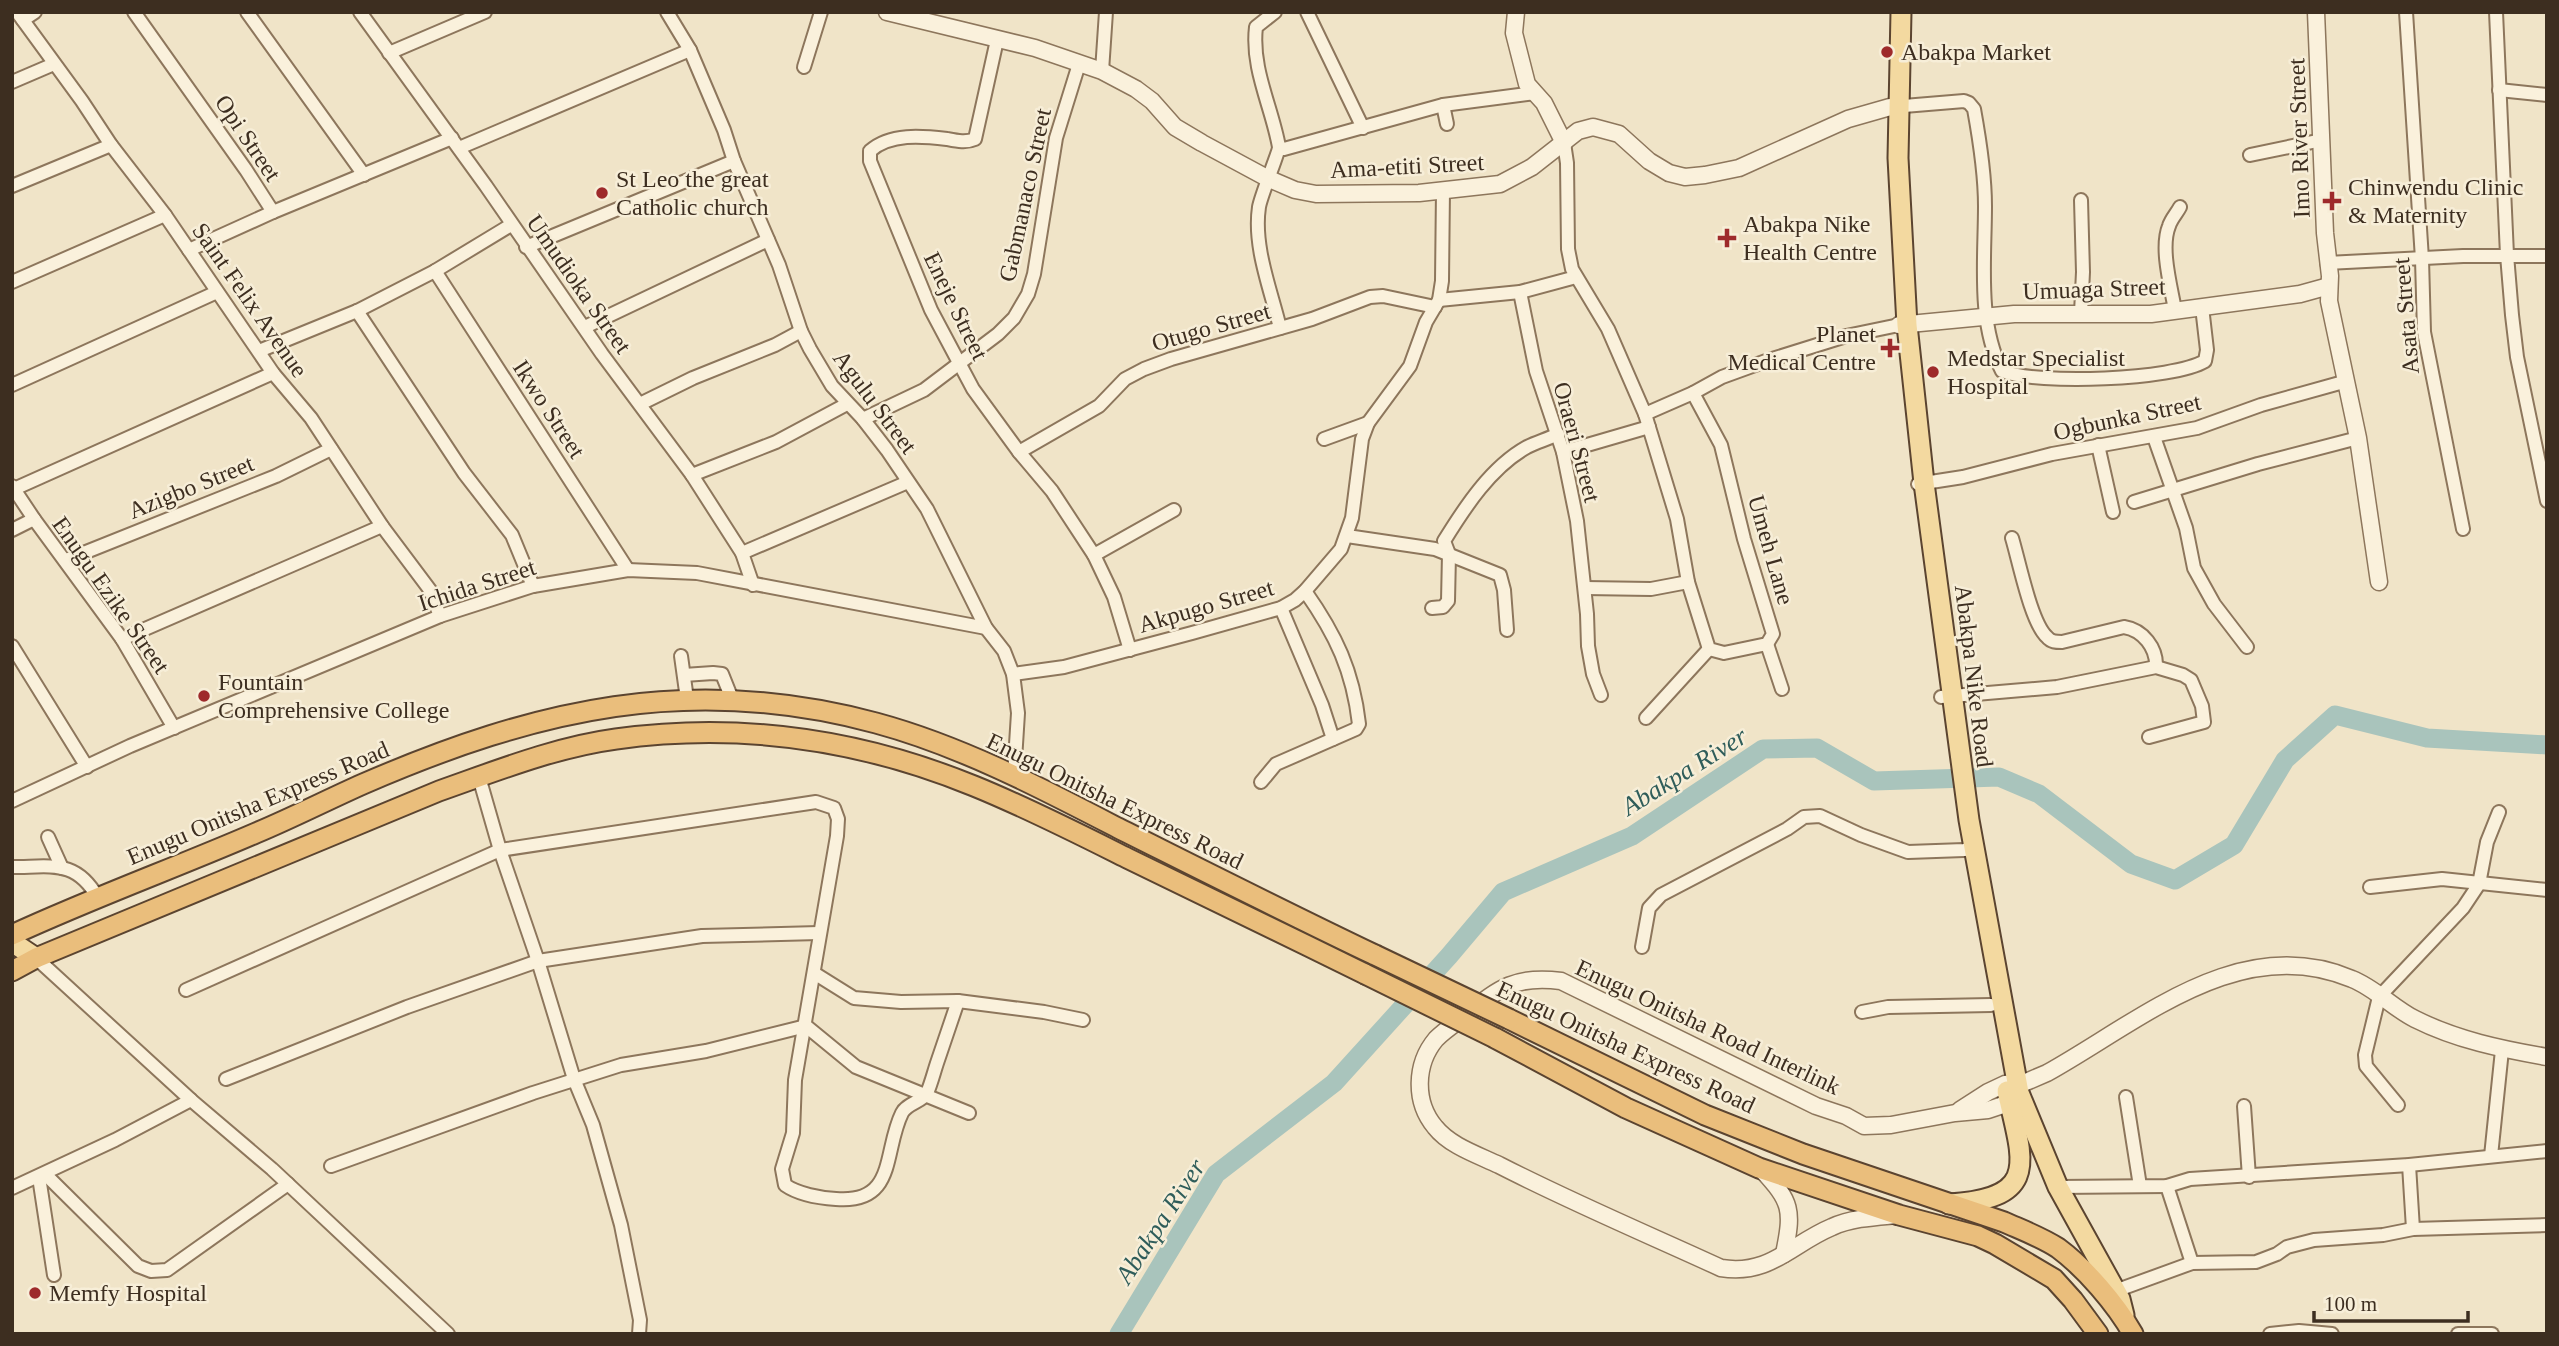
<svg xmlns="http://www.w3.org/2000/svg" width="2559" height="1346" viewBox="0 0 2559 1346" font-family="Georgia,serif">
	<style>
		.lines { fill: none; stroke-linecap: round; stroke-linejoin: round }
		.river { stroke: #a9c4bc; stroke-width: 19 }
		.minor-casing { stroke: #8d765c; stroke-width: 16 }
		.tertiary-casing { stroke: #8d765c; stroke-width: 19 }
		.primary-casing { stroke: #5b4430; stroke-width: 23 }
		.trunk-casing { stroke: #5b4430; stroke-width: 23 }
		.minor { stroke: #faf1dc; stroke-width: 12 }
		.tertiary { stroke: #faf1dc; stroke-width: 16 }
		.primary { stroke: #f3d9a0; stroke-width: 19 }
		.trunk { stroke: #eabe7c; stroke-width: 19 }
		.trunk-bridge-casing { stroke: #5b4430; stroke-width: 23; stroke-linecap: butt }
		.trunk-bridge { stroke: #eabe7c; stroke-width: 19 }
		.poi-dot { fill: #9e2a2b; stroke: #f7eed8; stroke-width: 2.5 }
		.labels { text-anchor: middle; stroke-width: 5; stroke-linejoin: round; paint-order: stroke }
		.poi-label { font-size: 24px; fill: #3d2e20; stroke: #f7eed8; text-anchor: start }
		.street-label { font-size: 24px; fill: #3d2e20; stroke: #f7eed8 }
		.water-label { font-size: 26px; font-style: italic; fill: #2f5d5a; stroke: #f7eed8 }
	</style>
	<rect width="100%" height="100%" fill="#f0e4c8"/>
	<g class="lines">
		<polyline class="river" points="1119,1334 1216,1174 1334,1083 1449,956 1503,892 1632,836 1763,749 1817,748 1874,781 1999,777 2039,794 2131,864 2175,880 2234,845 2285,760 2335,715 2427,738 2547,745"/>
		<defs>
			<g id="minor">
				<polyline points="17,12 82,101 111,145 165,215 273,373 311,418 382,526 430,590 440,616"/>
				<polyline points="134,12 246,170 273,212 189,250"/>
				<polyline points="247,12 364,175"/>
				<polyline points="360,12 486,186 602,354 692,475 742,553 753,585"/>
				<polyline points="667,12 690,50 724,130 734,161 779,265 801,331 810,349 832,386 863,419 887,450 927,509 986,628 1004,651 1013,674 1018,713 1014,776"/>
				<path d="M1275,12L1256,27C1251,69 1272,107 1279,147C1279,152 1261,195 1259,207C1253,247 1271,290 1280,328"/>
				<polyline points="1307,12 1363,128"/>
				<polyline points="2406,12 2422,259 2424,332 2463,529"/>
				<polyline points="2496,12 2507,255 2512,315 2517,357 2547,501"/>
				<polyline points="23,20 35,12"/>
				<path d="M997,40L975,139C966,143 957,141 947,139C922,136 890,133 870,151V161L931,310L973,389L1019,452L1052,491L1094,555L1114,597L1130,650"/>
				<polyline points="389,53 485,12"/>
				<polyline points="804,67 821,12"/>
				<polyline points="1102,71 1106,12"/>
				<polyline points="12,82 54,64"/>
				<polyline points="2499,90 2547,95"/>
				<polyline points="1443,105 1447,124"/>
				<path d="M1892,107L1964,101L1969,103L1974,109C1980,142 1985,173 1985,206C1985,260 1977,322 2002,371C2038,385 2173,380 2205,361L2207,350L2202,307"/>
				<polyline points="1564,143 1567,163 1568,249 1572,269 1608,329 1645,414 1677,519 1688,582 1709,649 1724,653 1767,644 1773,634 1744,539 1721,445 1693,393"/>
				<polyline points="459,148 690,50"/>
				<polyline points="1279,148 1284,149 1443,105 1535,93"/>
				<polyline points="2250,155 2322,140"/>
				<polyline points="12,186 111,145"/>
				<polyline points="273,212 452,138"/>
				<polyline points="526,247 734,161"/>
				<polyline points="2327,263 2463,256 2547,256"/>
				<polyline points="435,271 628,570"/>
				<polyline points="12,282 165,215"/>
				<polyline points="1520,292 1536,371 1563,452 1577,521 1587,614 1588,646 1593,674 1601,695"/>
				<polyline points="1439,300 1520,292 1576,277"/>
				<path d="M2175,310C2171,287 2160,248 2169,226C2171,219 2177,213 2180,207"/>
				<polyline points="357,311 464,473 512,535 533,586"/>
				<polyline points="2081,313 2083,272 2081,200"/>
				<polyline points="585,327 768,240"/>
				<polyline points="259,351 357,311 435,271 511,225"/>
				<polyline points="12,385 217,292"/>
				<polyline points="640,404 693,378 775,345 801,331"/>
				<polyline points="1645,414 1693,393 1722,377 1766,361 1846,336 1899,325"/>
				<polyline points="863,419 924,390 998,334 1014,318 1028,294 1034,274 1056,138 1079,64"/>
				<polyline points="2154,437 2186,528 2194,568 2214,604 2247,647"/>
				<polyline points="1324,439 1368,423"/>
				<polyline points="2098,445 2113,512"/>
				<polyline points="1019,452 1099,406 1125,379 1144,369 1171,359 1312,319 1370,297 1383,296 1435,307"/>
				<polyline points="1563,452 1649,427"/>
				<polyline points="692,475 776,442 847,404"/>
				<polyline points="1918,484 1963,477 2052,454 2197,428 2261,405 2347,381"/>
				<polyline points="12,486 34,519 122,639 174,728"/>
				<polyline points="14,489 273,373"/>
				<polyline points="2134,502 2258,464 2358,438"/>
				<polyline points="12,530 34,519"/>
				<polyline points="1347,536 1435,549 1500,575 1504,590 1507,630"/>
				<path d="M2012,538C2019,561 2031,623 2047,637C2051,642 2056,642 2062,642L2124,627C2143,630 2157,648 2156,667"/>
				<polyline points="742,553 908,482"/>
				<polyline points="1094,555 1174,510"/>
				<polyline points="66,560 276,476 331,449"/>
				<polyline points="1585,588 1651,589 1688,582"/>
				<polyline points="1281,608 1322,705 1333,739"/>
				<path d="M1432,608L1443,607L1448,601L1449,554L1444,541C1465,507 1491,467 1527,447C1537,442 1548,439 1558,434"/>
				<polyline points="122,639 382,526"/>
				<polyline points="1767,644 1782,689"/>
				<polyline points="12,646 87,767"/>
				<polyline points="681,656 687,699"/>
				<polyline points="1013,674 1064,667 1192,633 1281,608 1295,600 1305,591 1341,549 1352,518 1362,439 1368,423 1410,366 1426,322 1439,300 1442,281 1443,190"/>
				<polyline points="684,675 713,673 722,674 732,699"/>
				<polyline points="1941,697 2057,687 2156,667 2183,675 2191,680 2202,706 2204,722 2149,737"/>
				<polyline points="1646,718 1709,649"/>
				<polyline points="479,777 500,850 538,961 574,1079 593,1125 621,1225 640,1320 639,1334"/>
				<path d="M1261,782L1276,764L1356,729L1359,724C1353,671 1336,635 1305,591"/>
				<polyline points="12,801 130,746 440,616 533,586 628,570 697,573 986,628"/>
				<polyline points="48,837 62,868"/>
				<path d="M12,867C52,867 76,859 98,898"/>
				<polyline points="2370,887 2442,879 2547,890"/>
				<polyline points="1642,947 1649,908 1661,895 1787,829 1804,817 1820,816 1861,835 1908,852 1964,850 1975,848"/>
				<polyline points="36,958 191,1100 272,1169 448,1334"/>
				<polyline points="814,973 854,998 901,1002 958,1001 1044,1012 1083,1020"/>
				<path d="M186,990L500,850L816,802L834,808L838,819L837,836L795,1080L793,1133L782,1169L785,1185C798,1194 820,1198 836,1199C897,1204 883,1151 902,1113C907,1103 922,1102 927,1093C931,1084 934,1072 937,1063C944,1042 951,1022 958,1001"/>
				<polyline points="1862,1012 1888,1007 1991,1005"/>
				<polyline points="806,1026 856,1067 969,1113"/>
				<polyline points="226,1079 407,1007 538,961 702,936 819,933"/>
				<polyline points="2126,1097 2140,1186"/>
				<polyline points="2398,1105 2366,1066 2365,1055 2379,997 2463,908 2479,884 2487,842 2499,812"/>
				<polyline points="2244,1106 2249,1177"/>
				<polyline points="2491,1156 2502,1050"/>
				<polyline points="2409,1165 2413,1229"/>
				<polyline points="331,1166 533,1093 621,1065 706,1051 806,1026"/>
				<polyline points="45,1174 138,1266 151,1271 167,1270 288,1184"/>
				<polyline points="39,1177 54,1275"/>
				<polyline points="2167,1186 2192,1263"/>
				<polyline points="2058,1187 2167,1186 2190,1179 2409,1165 2547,1151"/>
				<polyline points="12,1188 115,1140 191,1100"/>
				<polyline points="2115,1291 2192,1263 2256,1262 2277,1254 2287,1247 2314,1240 2383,1235 2413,1229 2547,1225"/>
				<polyline points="2270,1334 2299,1331 2332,1334"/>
				<polyline points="2458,1334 2492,1334"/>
			</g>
			<g id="tertiary">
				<polyline points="887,12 1035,48 1102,71 1136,89 1152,101 1175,127 1202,143 1267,178 1295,190 1316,194 1419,193 1500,184 1532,167 1578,131 1593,127 1619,134 1649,161 1669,173 1685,177 1705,175 1739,168 1848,119 1890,107"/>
				<polyline points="1516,12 1514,33 1527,84 1544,103 1564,143"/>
				<polyline points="2316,12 2325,233 2330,276 2329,301 2358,438 2379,582"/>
				<polyline points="1899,325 2014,314 2151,314 2300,294 2329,286"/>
				<path d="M1960,1110L1988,1092L2005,1084L2026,1082L2047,1073C2139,1022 2240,931 2352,979C2375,988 2393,1008 2415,1019C2457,1040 2501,1049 2547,1057"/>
				<path d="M1761,1169C1792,1202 1793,1210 1784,1254"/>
				<path d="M1897,1215C1875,1217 1852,1218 1832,1227C1791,1244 1770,1276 1721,1268C1647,1234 1571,1202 1499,1165C1478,1155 1450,1146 1435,1127C1414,1102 1415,1064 1436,1039C1442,1033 1450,1027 1457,1022C1494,993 1510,974 1561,981L1816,1106L1846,1116L1864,1126L1891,1125L1955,1113L1988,1110L2006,1104L2019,1094"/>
			</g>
			<g id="primary">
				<polyline points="1901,12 1898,158 1907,325 1924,483 1969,820 2019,1093 2058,1187 2120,1299 2124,1315"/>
				<polyline points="12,942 36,958"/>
				<path d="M1949,1204C2041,1198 2023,1162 2007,1091"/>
			</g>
			<g id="trunk">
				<path d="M12,935C92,898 175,868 256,833C292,818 327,800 363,784C536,709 690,673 876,723C961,746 1041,788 1118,828C1204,871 1289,914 1375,955"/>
				<path d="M12,971L36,958L439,791C496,771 556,747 616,739C739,722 859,739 974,786C1026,807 1077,833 1127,858C1207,897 1286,935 1365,974"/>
				<path d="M1509,1019L1705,1115L1803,1154L2004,1222C2022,1230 2041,1237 2058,1248C2085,1268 2116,1304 2133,1334"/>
				<polyline points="1495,1038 1626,1108 1759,1168 1899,1215 1978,1236 1995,1244 2054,1279 2073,1300 2098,1334"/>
			</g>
		</defs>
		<use href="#minor" class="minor-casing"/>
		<use href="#tertiary" class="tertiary-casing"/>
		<use href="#primary" class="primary-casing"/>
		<use href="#trunk" class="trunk-casing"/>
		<use href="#minor" class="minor"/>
		<use href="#tertiary" class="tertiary"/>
		<use href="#primary" class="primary"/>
		<use href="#trunk" class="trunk"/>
		<defs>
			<g id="trunk-bridge">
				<polyline points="1375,955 1509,1019"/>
				<polyline points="1365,974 1495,1038"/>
			</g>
		</defs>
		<use href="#trunk-bridge" class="trunk-bridge-casing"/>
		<use href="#trunk-bridge" class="trunk-bridge"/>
	</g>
	<g class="poi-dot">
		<circle cx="1887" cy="52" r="7"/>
		<circle cx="602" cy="193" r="7"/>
		<path d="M2328.5 190.5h7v7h7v7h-7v7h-7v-7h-7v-7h7z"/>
		<path d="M1723.5 227.5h7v7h7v7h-7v7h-7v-7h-7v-7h7z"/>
		<path d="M1886.5 337.5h7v7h7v7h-7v7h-7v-7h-7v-7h7z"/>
		<circle cx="1933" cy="372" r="7"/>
		<circle cx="204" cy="696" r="7"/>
		<circle cx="35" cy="1293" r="7"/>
	</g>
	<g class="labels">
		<g class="poi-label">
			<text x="1901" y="60">Abakpa Market</text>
			<text x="616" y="187">St Leo the great<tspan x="616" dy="28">Catholic church</tspan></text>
			<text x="2348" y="195">Chinwendu Clinic<tspan x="2348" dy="28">&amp; Maternity</tspan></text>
			<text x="1743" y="232">Abakpa Nike<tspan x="1743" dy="28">Health Centre</tspan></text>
			<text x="1876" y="342" text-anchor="end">Planet<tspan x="1876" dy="28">Medical Centre</tspan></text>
			<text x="1947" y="366">Medstar Specialist<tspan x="1947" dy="28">Hospital</tspan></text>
			<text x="218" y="690">Fountain<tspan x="218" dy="28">Comprehensive College</tspan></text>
			<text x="49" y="1301">Memfy Hospital</text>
		</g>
		<g class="street-label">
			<text transform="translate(248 138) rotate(56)" y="8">Opi Street</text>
			<text transform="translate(2299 138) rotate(-92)" y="8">Imo River Street</text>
			<text transform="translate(1407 166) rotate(-3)" y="8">Ama-etiti Street</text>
			<text transform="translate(1025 195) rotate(-78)" y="8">Gabmanaco Street</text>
			<text transform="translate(579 284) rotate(55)" y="8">Umudioka Street</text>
			<text transform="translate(2094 289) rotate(-2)" y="8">Umuaga Street</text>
			<text transform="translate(250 300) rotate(55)" y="8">Saint Felix Avenue</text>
			<text transform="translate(956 306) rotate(64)" y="8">Eneje Street</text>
			<text transform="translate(2406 316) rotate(-95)" y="8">Asata Street</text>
			<text transform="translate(1211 327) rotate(-16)" y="8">Otugo Street</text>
			<text transform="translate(875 402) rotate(53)" y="8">Agulu Street</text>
			<text transform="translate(549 409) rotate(57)" y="8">Ikwo Street</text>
			<text transform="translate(2127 417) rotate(-12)" y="8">Ogbunka Street</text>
			<text transform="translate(1577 442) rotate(75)" y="8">Oraeri Street</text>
			<text transform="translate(191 487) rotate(-22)" y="8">Azigbo Street</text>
			<text transform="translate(1771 550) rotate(74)" y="8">Umeh Lane</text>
			<text transform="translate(477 585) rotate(-18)" y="8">Ichida Street</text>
			<text transform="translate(111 595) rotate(55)" y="8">Enugu Ezike Street</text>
			<text transform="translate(1206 606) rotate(-16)" y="8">Akpugo Street</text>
			<text transform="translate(1974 676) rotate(83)" y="8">Abakpa Nike Road</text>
			<text transform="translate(1115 801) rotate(26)" y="8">Enugu Onitsha Express Road</text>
			<text transform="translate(258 803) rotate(-23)" y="8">Enugu Onitsha Express Road</text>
			<text transform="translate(1708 1027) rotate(25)" y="8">Enugu Onitsha Road Interlink</text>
			<text transform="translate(1626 1047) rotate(25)" y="8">Enugu Onitsha Express Road</text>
		</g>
		<g class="water-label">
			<text transform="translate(1684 771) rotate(-32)" y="9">Abakpa River</text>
			<text transform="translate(1160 1221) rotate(-57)" y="9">Abakpa River</text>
		</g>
	</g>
	<rect width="2559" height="1346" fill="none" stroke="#3d2e20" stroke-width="28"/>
	<path d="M2314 1311v10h154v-10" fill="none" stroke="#3d2e20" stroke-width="3.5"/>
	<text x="2324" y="1311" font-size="21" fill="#3d2e20" stroke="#f7eed8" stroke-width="5" paint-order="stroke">100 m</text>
</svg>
